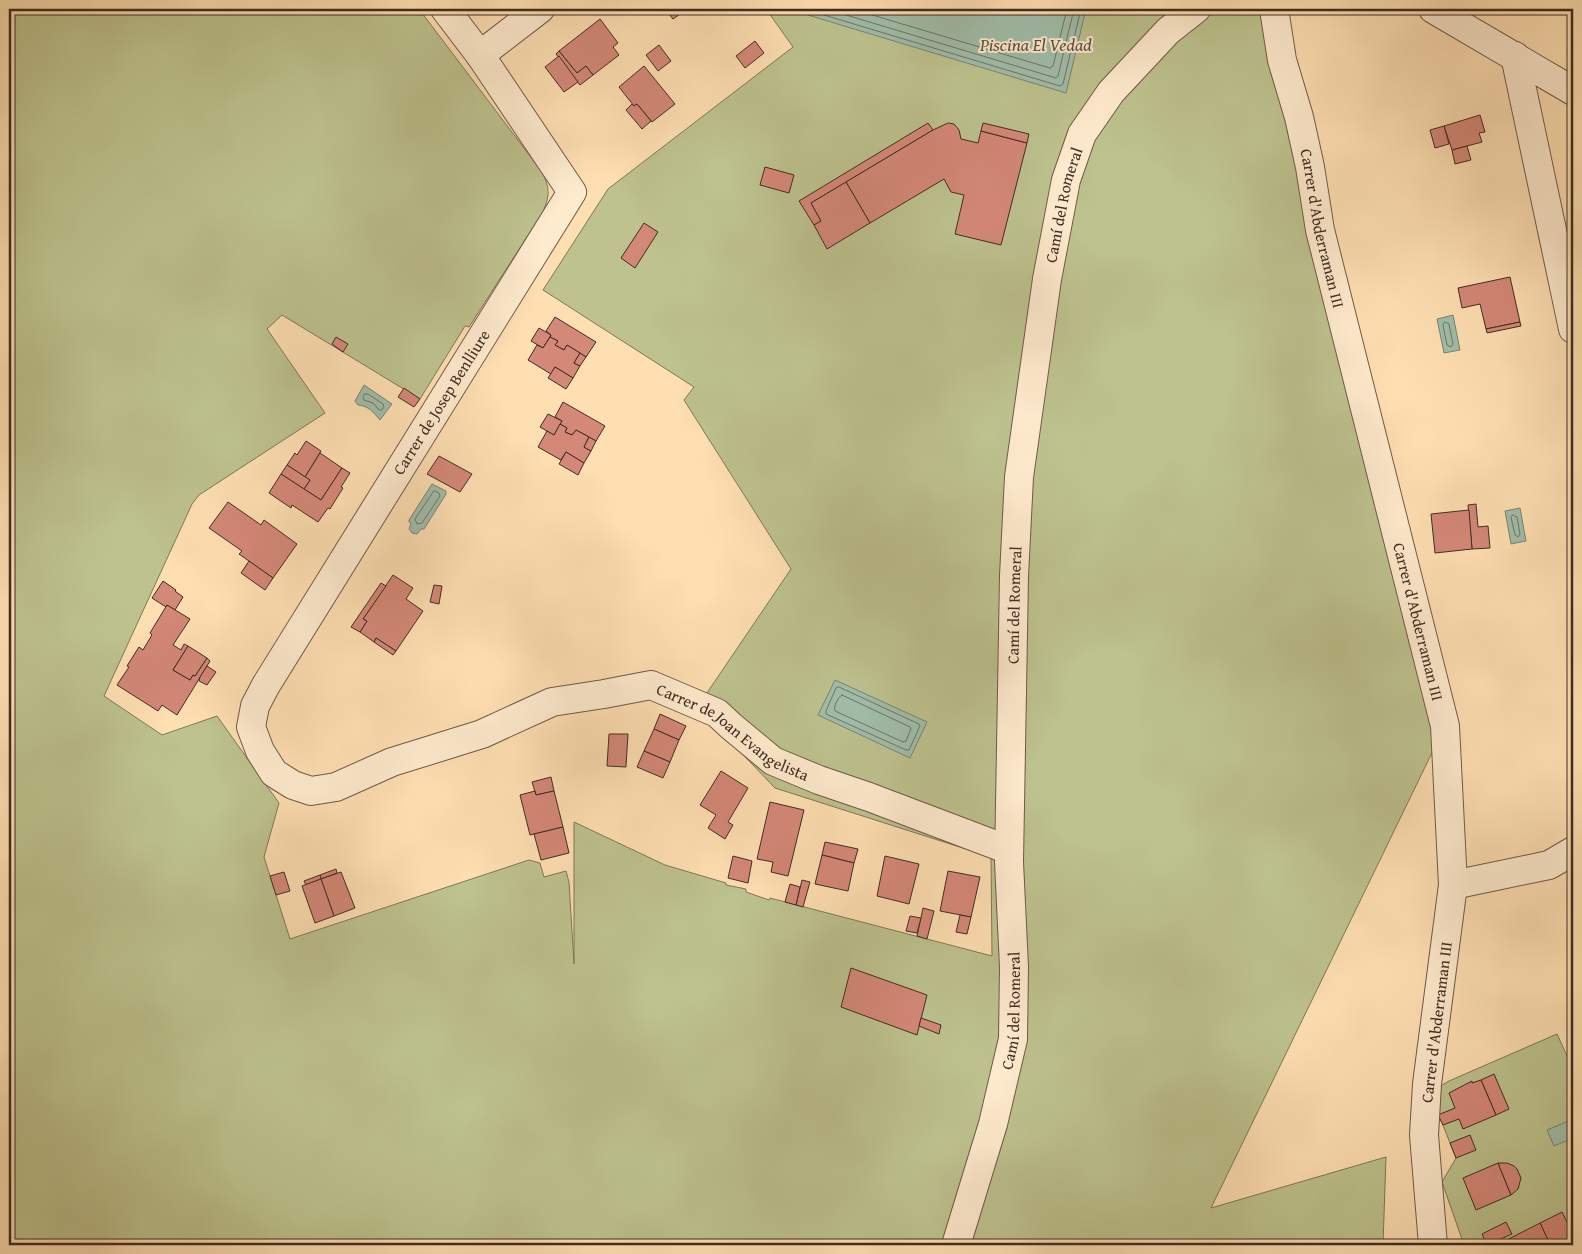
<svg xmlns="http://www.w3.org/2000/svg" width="1582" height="1254" viewBox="0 0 1582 1254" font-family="'Gentium Book Plus',serif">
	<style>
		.green { fill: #bdc28e; stroke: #7e7758 }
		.water { fill: #a0bda9; stroke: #7a8373 }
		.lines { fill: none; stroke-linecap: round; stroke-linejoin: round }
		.shore { stroke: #707466; stroke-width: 1 }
		.building { fill: #d48878; stroke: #402c23 }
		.street-casing { stroke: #705947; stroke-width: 30 }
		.street { stroke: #feeacd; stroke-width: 28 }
		.labels { text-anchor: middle; stroke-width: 4; stroke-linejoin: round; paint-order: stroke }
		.street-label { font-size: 16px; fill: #402c23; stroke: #feeacd }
		.water-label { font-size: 18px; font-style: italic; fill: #585044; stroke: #feeacd }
	</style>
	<rect width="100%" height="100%" fill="#fedfb2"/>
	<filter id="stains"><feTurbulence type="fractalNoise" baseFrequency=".004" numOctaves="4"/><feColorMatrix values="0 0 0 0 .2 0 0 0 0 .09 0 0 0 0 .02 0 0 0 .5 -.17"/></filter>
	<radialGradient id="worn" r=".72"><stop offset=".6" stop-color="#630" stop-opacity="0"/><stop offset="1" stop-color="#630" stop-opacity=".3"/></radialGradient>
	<g class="green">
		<path d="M9,9H419L542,172C550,188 550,195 543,212L469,327L465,326L420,399L282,315L267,329L325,413L199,495L192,504L104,696L162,735L217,716L279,803L264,857L290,939L529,860L540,863L544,877L566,871L569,882L574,964V822L665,865L726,883V885L746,889V892L769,900L770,898L992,956L991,857L775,788L726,737L694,712L791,569L684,400L694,387L543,290L608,189L793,47L766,9H1278L1317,154L1445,726L1211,1208L1386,1157L1383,1245H9Z"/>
		<polygon points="1557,1034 1573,1069 1573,1245 1464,1245 1442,1182 1456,1158 1431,1095 1432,1091 1449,1081"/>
	</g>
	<g class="water">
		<polygon points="788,9 1086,9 1066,93"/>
		<polygon points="1453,315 1460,350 1444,353 1437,319"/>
		<path d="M364,385L392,404L380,420C373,412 369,406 358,405L355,401Z"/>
		<polygon points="432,484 446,491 446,494 424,529 421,529 417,534 412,533 409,529 411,523 409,522 409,520"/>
		<polygon points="1520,508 1526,541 1511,544 1505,511"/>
		<polygon points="835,680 927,722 910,758 818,715"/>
		<polygon points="1573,1119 1573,1138 1554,1146 1547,1130"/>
	</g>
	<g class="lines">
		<g class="shore">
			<polyline points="804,9 1060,86 1063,84 1081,9"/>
			<polyline points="826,9 1056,78 1058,76 1074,9"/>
			<polyline points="852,9 1050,68 1053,66 1067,9"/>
			<polygon points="1445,322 1449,324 1453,344 1451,347 1447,345 1443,325"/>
			<polygon points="365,394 368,394 383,404 384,407 382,410 379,410 373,403 364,400 363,397"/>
			<polygon points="435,491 439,493 440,496 422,523 417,524 415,519 433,492"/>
			<polygon points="1513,515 1517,517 1520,534 1518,537 1515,535 1511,517"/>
			<polygon points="839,687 919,724 920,726 909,750 906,750 826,714 826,711 836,688"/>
			<path d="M842,695L910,727L911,729L906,741L903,742L835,711C833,707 838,697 842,695Z"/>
		</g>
	</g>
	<g class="building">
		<polygon points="665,9 687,9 673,19"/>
		<polygon points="600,19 618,43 613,47 619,55 593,75 586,66 577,73 559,51"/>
		<polygon points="755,41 764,53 745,68 736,56"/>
		<polygon points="659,45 671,61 658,71 646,55"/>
		<polygon points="559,51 577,73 586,66 593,75 580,85 556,54"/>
		<polygon points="559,56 578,82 564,92 545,67"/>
		<polygon points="644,66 675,104 652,122 637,104 634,106 619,87"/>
		<polygon points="632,104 634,106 637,104 651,121 642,129 626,110"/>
		<polygon points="1480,115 1485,132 1479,133 1482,142 1452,150 1444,126"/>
		<polygon points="928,123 933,130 811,203 821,221 814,225 799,201"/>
		<polygon points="948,123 954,124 959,130 961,139 978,143 981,131 1027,143 1001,245 955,234 964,195 951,192 944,179 870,223 846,182 933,130"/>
		<polygon points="983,123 1029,134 1027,143 981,131"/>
		<polygon points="1444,126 1449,144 1435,148 1430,130"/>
		<polygon points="1467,146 1471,160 1455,164 1452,150"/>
		<polygon points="765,167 794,175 789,193 760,185"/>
		<polygon points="846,182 870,223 827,249 814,225 821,221 811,203"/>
		<polygon points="644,223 658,232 635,268 621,258"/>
		<polygon points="1510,277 1520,322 1486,329 1480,304 1462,308 1458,288"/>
		<polygon points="555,317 596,342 586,357 567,345 564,350 555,345 558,341 550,337 551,335 546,331"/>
		<polygon points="1520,322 1521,326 1487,333 1486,329"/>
		<polygon points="539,328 551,335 543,348 531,341"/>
		<polygon points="336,337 348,344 343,352 332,344"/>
		<polygon points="550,337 558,341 555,345 564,350 567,345 580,353 574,363 580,366 573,378 555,367 551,374 528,360 537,345 543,348"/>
		<polygon points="580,353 586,357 580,366 574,363"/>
		<polygon points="555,367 573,378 566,389 548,378"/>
		<polygon points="404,388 420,399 414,407 398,397"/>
		<polygon points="563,402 605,426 596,441 576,430 572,435 565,432 567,428 560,424 562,421 555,417"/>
		<polygon points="548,414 562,421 554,435 540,427"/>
		<polygon points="560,424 567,428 565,432 572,435 576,430 589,437 584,447 591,451 584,463 566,452 561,460 538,447 547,431 554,435"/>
		<polygon points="589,437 596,441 591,451 584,447"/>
		<polygon points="306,441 321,451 305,477 287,465 295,453 297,455"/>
		<polygon points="566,452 584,463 578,475 559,464"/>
		<polygon points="320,453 342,468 321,500 304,489 310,480 305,477"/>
		<polygon points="439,456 472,474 460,492 427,474"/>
		<polygon points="287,465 310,480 304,489 281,474"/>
		<polygon points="342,468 350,473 341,487 343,488 330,509 328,508 318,522 292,505 291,508 269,493 281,474 321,500"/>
		<polygon points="228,502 261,525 264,520 297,544 273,578 239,554 242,551 209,528"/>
		<polygon points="1476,504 1478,527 1488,526 1490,548 1472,549 1468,505"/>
		<polygon points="1469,510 1472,549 1435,553 1431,514"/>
		<polygon points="249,561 273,578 265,590 241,573"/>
		<polygon points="393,575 413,588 406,599 423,611 396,651 376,638 374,642 360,632 367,621 363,619"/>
		<polygon points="163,581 176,590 175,591 183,597 175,610 167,605 166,607 152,598"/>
		<polygon points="381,583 386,586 363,619 367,621 360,632 351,627"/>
		<polygon points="434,585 442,586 439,604 430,602"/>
		<polygon points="167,605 190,619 173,645 181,650 184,644 188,646 173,670 190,680 193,675 195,676 207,658 210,661 177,715 162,705 158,711 117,685 129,667 127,666 139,647 143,650 152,635 150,633"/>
		<polygon points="376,638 396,651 393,655 374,642"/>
		<polygon points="188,646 207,658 195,676 193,675 190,680 173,670"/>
		<polygon points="207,666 216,672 207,685 199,681 200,677"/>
		<polygon points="660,714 686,726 679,740 654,729"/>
		<polygon points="654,729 679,740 670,762 644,751"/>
		<polygon points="609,734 628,734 626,767 607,766"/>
		<polygon points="644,751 670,762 663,778 637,767"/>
		<polygon points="721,771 748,788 728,822 733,825 725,839 708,828 716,815 700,805"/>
		<polygon points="551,777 554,791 536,795 532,782"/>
		<polygon points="535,791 536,795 554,791 563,827 530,835 520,795"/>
		<polygon points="770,802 804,810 788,876 771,872 773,862 757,859"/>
		<polygon points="563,827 569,853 541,860 534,834"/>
		<polygon points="825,842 858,849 854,863 822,855"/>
		<polygon points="822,855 854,863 848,891 815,884"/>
		<polygon points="733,856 752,861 748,883 728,878"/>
		<polygon points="885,856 919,864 909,904 877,896"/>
		<polygon points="336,869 337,873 321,879 320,875"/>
		<polygon points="948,871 980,877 971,917 940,911"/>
		<polygon points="284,872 290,891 276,895 270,876"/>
		<polygon points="341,872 355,908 334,916 321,879"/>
		<polygon points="320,875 321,879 306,885 304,881"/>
		<polygon points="321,879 334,916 315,923 302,886"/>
		<polygon points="802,880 810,882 803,907 796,905"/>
		<polygon points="790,884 800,887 796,905 785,902"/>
		<polygon points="923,908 934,911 927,939 917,936"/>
		<polygon points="960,915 971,917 967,934 956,932"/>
		<polygon points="910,916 921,918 917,933 906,931"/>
		<polygon points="851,968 927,995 917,1035 841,1007"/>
		<polygon points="921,1018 941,1025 939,1034 919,1026"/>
		<polygon points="1494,1074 1509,1109 1496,1115 1481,1080"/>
		<polygon points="1481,1080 1496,1115 1463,1129 1459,1119 1443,1125 1438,1115 1455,1108 1449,1093 1472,1081 1472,1083"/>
		<polygon points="1470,1135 1476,1150 1456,1158 1450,1143"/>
		<polygon points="1498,1163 1511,1195 1476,1210 1463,1178"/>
		<polygon points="1498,1163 1507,1163 1514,1166 1517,1169 1521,1178 1518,1189 1511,1195"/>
		<polygon points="1562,1212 1573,1234 1573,1245 1544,1245 1549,1242 1540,1223"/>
		<polygon points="1506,1222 1512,1234 1487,1245 1482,1234"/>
		<polygon points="1540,1223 1549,1242 1544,1245 1497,1245"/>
	</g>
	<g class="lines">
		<defs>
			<g id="street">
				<path id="s1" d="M445,9L480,55L572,192L266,685L255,706L251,727L260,751L274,773L293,785L311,791L336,787L392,762L482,734L552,702L604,694L651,685L717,713L731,726L773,761L819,780L869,797L1009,850"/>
				<path id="s2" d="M1274,9L1282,60L1299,117L1310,167L1320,230L1445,726L1453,885L1427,1084L1424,1135L1433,1245"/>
				<polyline points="1433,9 1573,91"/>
				<polyline points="480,55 540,9"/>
				<polyline points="1515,56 1573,329"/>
				<polyline points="1453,885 1549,865 1573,851"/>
				<path id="s3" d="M956,1245L993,1124L1013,1039L1014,967L1009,862L1014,576L1019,477L1047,279L1066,180L1082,134L1111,92L1168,31L1196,9"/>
			</g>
		</defs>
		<use href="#street" class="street-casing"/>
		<use href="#street" class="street"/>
	</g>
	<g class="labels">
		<g class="street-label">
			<text dy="6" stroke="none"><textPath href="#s3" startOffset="1052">Camí del Romeral</textPath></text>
			<text dy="6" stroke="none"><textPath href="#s2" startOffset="225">Carrer d'Abderraman III</textPath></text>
			<text transform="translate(441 402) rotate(-58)" y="6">Carrer de Josep Benlliure</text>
			<text dy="6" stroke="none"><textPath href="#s3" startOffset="648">Camí del Romeral</textPath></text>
			<text dy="6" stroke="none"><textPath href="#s2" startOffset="630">Carrer d'Abderraman III</textPath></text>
			<text dy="6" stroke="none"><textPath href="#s1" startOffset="1395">Carrer de Joan Evangelista</textPath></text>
			<text dy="6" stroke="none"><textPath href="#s3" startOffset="242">Camí del Romeral</textPath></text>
			<text transform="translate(1436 1022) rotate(-83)" y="6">Carrer d'Abderraman III</text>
		</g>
		<g class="water-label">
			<text x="1036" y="51">Piscina El Vedad</text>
		</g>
	</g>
	<rect width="1582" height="1254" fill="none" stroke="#fedfb2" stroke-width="30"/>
	<rect x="10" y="10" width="1562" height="1234" fill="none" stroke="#402c23" stroke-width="2.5"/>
	<rect x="15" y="15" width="1552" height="1224" fill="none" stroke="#402c23"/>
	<rect width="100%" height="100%" filter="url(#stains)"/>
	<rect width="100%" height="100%" fill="url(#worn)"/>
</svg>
